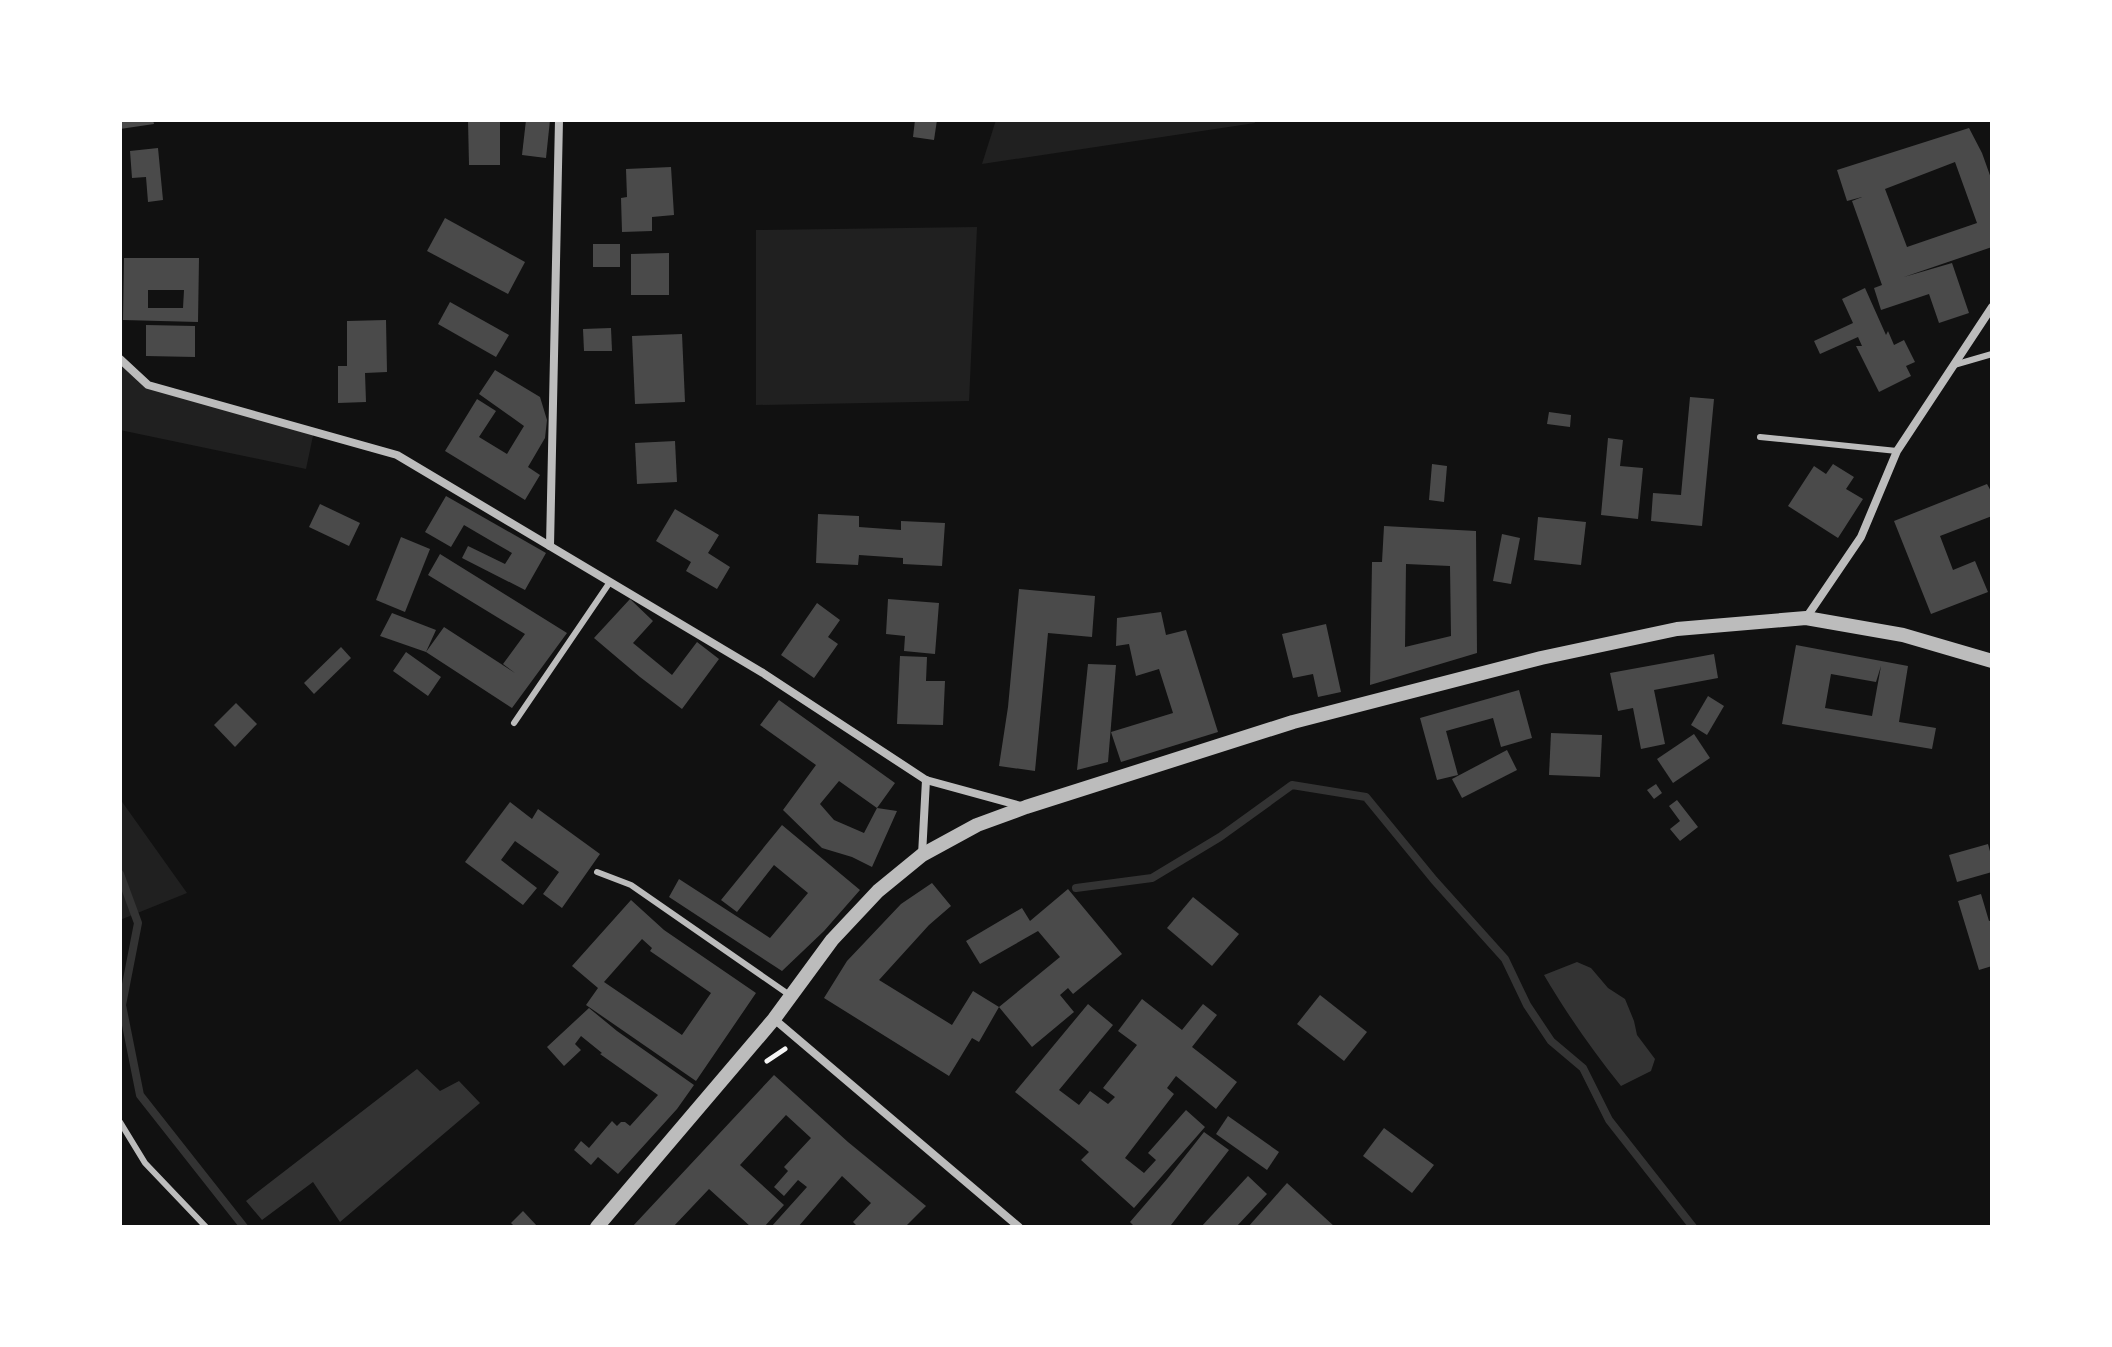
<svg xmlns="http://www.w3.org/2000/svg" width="2112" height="1347" viewBox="0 0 2112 1347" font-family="Figtree,sans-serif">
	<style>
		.green { fill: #202020 }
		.water { fill: #333 }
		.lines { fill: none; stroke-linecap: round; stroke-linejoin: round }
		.stream { stroke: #333; stroke-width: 8 }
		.building { fill: #4a4a4a; fill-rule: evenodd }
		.path { stroke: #f5f5f5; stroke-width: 5 }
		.service { stroke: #bcbcbc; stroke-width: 6 }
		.minor { stroke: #bcbcbc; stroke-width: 8 }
		.tertiary { stroke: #bcbcbc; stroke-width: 14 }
	</style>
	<rect width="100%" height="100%" fill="#111"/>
	<g class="green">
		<polygon points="996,120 1254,120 1255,123 982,164"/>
		<polygon points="977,227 969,401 756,405 756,230"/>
		<polygon points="120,359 148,385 314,431 306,469 120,430"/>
		<polygon points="120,799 187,893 120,920"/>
	</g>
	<g class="water">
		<path d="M1577,962L1591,968L1608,988L1625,999L1634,1021L1637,1035L1655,1059L1651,1071L1621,1086C1592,1050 1567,1014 1544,975Z"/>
		<polygon points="417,1069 440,1091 459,1081 480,1103 340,1222 313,1182 262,1220 246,1201"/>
	</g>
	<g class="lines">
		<g class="stream">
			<polyline points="120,874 138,923 122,1005 140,1095 244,1227"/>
			<polyline points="1076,888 1152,878 1220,837 1292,785 1366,797 1434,880 1505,959 1527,1005 1551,1041 1583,1068 1609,1120 1693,1227"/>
		</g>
	</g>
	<g class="building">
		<polygon points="120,120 153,120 154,124 120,129"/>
		<polygon points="468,120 500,120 500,165 469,165"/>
		<polygon points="526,120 550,120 546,158 522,155"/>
		<polygon points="915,120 937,120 934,140 913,137"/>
		<path d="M1969,128L1982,153L1992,181V247L1904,277L1952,263L1969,313L1939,323L1929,294L1881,310L1874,288L1882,285L1852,201L1862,197L1847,201L1837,170ZM1955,162L1977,223L1907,247L1885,189Z"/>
		<polygon points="158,148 163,200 148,202 146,177 132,178 130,151"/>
		<polygon points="671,167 674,215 652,217 652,231 622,232 621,198 627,197 626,169"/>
		<polygon points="445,218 525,262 508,294 427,251"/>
		<rect x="593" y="244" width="27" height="23"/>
		<polygon points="669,253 669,295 631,295 631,254"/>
		<path d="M124,258H199L198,322L123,320ZM148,290H184L183,308H148Z"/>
		<polygon points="1865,288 1886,335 1888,331 1894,345 1904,340 1915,362 1906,366 1911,376 1879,392 1856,346 1862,346 1858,337 1820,354 1814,341 1853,323 1842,299"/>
		<polygon points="450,302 509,335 496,357 438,324"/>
		<polygon points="386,320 387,372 365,373 366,402 338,403 338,366 347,366 347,321"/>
		<polygon points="146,325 195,326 195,357 146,356"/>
		<polygon points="611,328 612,351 584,351 583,329"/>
		<polygon points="682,334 685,402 635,404 632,336"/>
		<polygon points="495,370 540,397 547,420 545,438 528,467 540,475 525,500 445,451 477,399 496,411 479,437 507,454 524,426 479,394"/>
		<polygon points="1690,397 1714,399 1702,526 1651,521 1653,493 1681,495"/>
		<polygon points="1549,412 1571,415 1570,427 1547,424"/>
		<polygon points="1608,438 1623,440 1620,466 1643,468 1638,519 1601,515"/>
		<polygon points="675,441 677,482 637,484 635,443"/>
		<polygon points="1432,464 1447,466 1444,502 1429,500"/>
		<polygon points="1833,464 1854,477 1846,489 1863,499 1838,538 1788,506 1814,466 1826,474"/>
		<polygon points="1987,484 1992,493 1992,516 1940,536 1953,570 1975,561 1988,592 1931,614 1894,521"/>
		<polygon points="446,496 546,553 525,590 462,558 468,546 505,564 512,553 493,542 464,525 451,547 425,532"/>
		<polygon points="320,504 360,523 349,546 309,527"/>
		<polygon points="675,509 719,535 708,553 730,567 717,589 686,571 691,562 656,541"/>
		<polygon points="818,514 859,516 859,527 901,530 901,521 945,523 942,566 903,564 903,558 859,555 858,565 816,563"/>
		<polygon points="1538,517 1586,522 1581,565 1534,560"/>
		<path d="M1384,526L1476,531L1477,653L1370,685L1372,562H1382ZM1406,564L1450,566L1451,636L1405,647Z"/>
		<polygon points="1502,534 1520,538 1511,584 1493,581"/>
		<polygon points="401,537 430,549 405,612 376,600"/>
		<polygon points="440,554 567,633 512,708 426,652 380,636 392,613 436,630 426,652 444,627 515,673 503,664 525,634 428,575"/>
		<polygon points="1019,589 1095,596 1092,637 1048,633 1035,771 999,766 1008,707"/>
		<polygon points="630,599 653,621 633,643 672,675 697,642 719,659 682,709 640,677 594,638"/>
		<polygon points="888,599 939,603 935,654 904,651 905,636 886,634"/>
		<polygon points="817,603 840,620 828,637 838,644 814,678 781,655"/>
		<polygon points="1161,612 1166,635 1186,630 1218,732 1121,762 1111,732 1173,713 1159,669 1136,676 1129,644 1116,646 1117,618"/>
		<polygon points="1326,624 1341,692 1318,697 1313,674 1293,678 1282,634"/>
		<path d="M1796,645L1908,666L1899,722L1936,728L1932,749L1782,724ZM1881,666L1872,716L1825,708L1831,674L1876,682Z"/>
		<polygon points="341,647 351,658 314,694 304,683"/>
		<polygon points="406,652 441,677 428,696 393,671"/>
		<polygon points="1714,654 1718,678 1654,690 1665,744 1641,749 1633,708 1618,711 1610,673"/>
		<polygon points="900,656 927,657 926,681 945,681 943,725 897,724"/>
		<polygon points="1088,664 1116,665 1108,762 1077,770"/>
		<polygon points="1519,690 1532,738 1501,747 1493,718 1446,731 1458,775 1437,780 1420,718"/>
		<polygon points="1708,696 1724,706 1707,735 1691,725"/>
		<polygon points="779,700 895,783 877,808 839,781 820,804 834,820 864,833 877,808 897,811 872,867 852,857 822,848 783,810 816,765 760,725"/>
		<polygon points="236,703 257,724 235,747 214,725"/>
		<polygon points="1551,733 1602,735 1600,777 1549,775"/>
		<polygon points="1694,734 1710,758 1673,783 1657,759"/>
		<polygon points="1507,750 1517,770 1462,798 1452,779"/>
		<polygon points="1656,784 1662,793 1654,799 1647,790"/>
		<polygon points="1677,800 1698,827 1680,841 1670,829 1680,821 1669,806"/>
		<polygon points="510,802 532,819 538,809 600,854 562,908 543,894 559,872 515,841 501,860 537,888 523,905 465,862"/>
		<polygon points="782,825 860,890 824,931 782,971 669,897 679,879 770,938 808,893 774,865 737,912 721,900"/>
		<polygon points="1988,844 1992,859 1992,872 1957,882 1949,855"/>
		<polygon points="932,883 951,906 929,925 879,980 952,1025 973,991 999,1007 979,1042 972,1038 949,1076 824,998 847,961 901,904"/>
		<polygon points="1068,889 1122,954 1073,994 1068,988 1060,995 1074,1012 1032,1047 999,1007 1060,957 1038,931 980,964 966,941 1022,908 1030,921"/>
		<polygon points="1981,894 1989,921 1992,920 1992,966 1979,970 1958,901"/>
		<polygon points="1193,897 1239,934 1212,966 1167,928"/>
		<path d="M631,900L664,930L756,993L696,1081L586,1005L598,988L572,966ZM642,939L652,948L650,951L711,993L682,1035L604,982Z"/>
		<polygon points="1320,995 1367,1032 1344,1061 1297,1024"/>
		<polygon points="1142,999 1182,1030 1203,1004 1217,1015 1192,1047 1237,1082 1216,1109 1176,1076 1167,1088 1174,1094 1125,1158 1144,1173 1156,1160 1148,1153 1186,1110 1205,1127 1134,1208 1081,1160 1089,1152 1015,1092 1088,1004 1113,1025 1059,1090 1079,1105 1090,1091 1108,1104 1115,1097 1103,1088 1137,1045 1118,1031"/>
		<polygon points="589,1008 617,1031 694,1085 677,1109 618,1174 598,1157 591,1165 574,1150 581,1141 589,1148 612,1121 617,1126 621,1122 625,1122 630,1126 658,1095 600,1054 602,1053 581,1036 575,1044 581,1050 564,1066 547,1047"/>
		<polygon points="774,1075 848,1142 926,1206 905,1227 858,1227 853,1222 871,1203 842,1176 798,1227 771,1227 807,1187 798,1180 784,1196 774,1187 788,1171 784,1167 811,1138 786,1115 740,1165 784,1205 764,1227 751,1227 709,1189 673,1227 632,1227"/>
		<polygon points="1228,1116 1279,1152 1267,1170 1216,1134"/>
		<polygon points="1384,1128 1434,1165 1412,1193 1363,1156"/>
		<polygon points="1204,1132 1229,1150 1171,1225 1173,1227 1135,1227 1130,1222 1167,1179"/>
		<polygon points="1248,1176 1267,1194 1236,1227 1201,1227"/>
		<polygon points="1287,1183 1335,1227 1248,1227"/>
		<polygon points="523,1211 538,1227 515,1227 511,1223"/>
	</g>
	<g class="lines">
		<polyline class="path" points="767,1061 785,1049"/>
		<g class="service">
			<polyline points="1954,365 1992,354"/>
			<polyline points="1760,437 1897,451"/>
			<polyline points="514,723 610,582"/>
			<polyline points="597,872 631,885 791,996"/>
			<polyline points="120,1122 145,1163 206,1227"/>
		</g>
		<g class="minor">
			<polyline points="120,359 148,385 397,455 763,673 926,780 1021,806"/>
			<polyline points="550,546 559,120"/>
			<polyline points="1806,618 1861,537 1897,451 1992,307"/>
			<polyline points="922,855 926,780"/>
			<polyline points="774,1019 1019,1227"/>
		</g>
		<polyline class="tertiary" points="597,1227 774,1019 832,940 878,891 922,855 977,825 1026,807 1293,722 1541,658 1677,629 1806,618 1903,635 1992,661"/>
	</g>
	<rect width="2112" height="1347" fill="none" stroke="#ffffff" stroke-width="244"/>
</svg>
